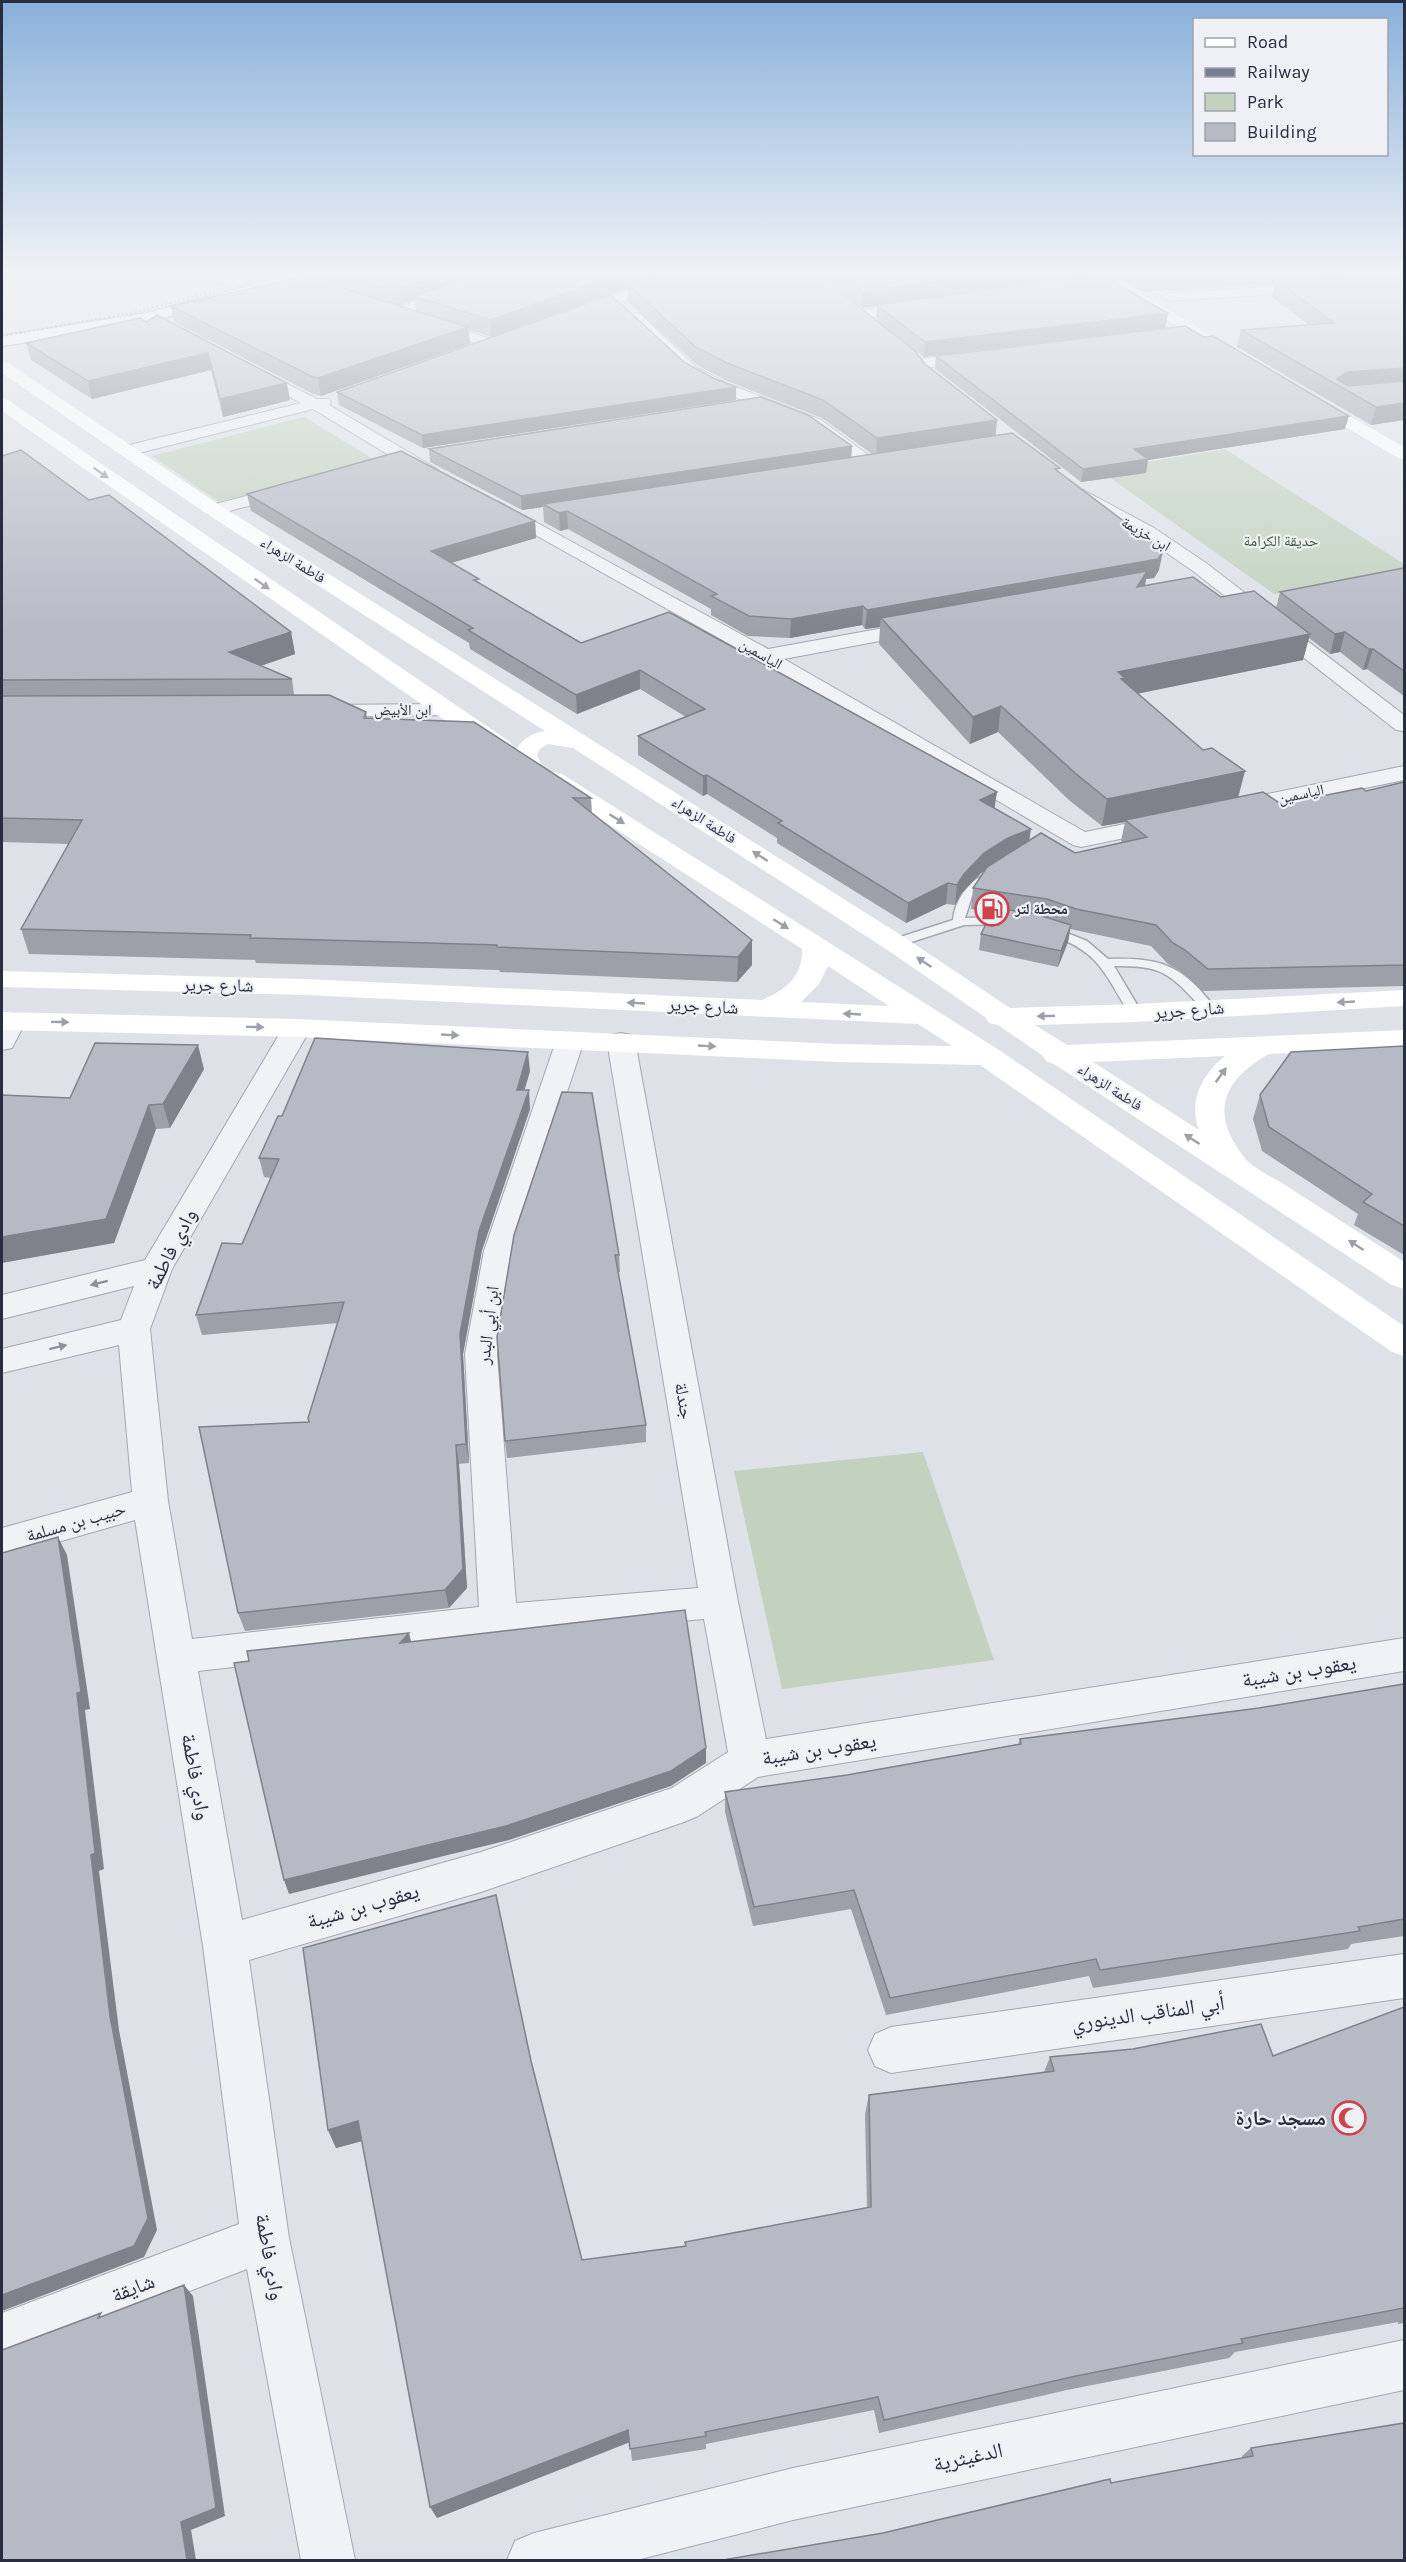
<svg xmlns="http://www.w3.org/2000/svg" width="1406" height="2562" viewBox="0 0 1406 2562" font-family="Karla,'Noto Naskh Arabic',sans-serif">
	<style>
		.green { fill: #c2d2bf }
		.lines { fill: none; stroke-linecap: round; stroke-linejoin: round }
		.service-casing { stroke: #a4a7b2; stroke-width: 3 }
		.minor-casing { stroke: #a4a7b2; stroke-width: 2 }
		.primary-casing { stroke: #9ea4b3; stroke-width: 3 }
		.service { fill: #f1f2f6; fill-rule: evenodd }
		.minor { fill: #f1f2f6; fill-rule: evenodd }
		.secondary { fill: #fff; fill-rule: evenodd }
		.primary { fill: #fff; fill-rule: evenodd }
		.rail { stroke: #787f91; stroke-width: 2; stroke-dasharray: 1.5 3; stroke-linecap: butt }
		.wall { fill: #9da0a9; fill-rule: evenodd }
		.shaded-wall { fill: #7f828a }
		.building { fill: #b6bac5; stroke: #7f828a; stroke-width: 1.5 }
		.oneway { fill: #9ea0a9 }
		.oneway2 { fill: #8c909a }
		.labels { text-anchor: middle; stroke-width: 4.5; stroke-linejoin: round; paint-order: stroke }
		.far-street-label { font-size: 15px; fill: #282d3f; stroke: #eef0f5 }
		.far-park-label { font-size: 15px; fill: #385a35; stroke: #eef0f5 }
		.far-poi-label { font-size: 15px; font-weight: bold; fill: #282d3f; stroke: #eef0f5; text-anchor: start }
		.street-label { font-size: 18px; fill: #282d3f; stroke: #eef0f5 }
		.near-street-label { font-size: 21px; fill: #282d3f; stroke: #eef0f5 }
		.near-poi-label { font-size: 21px; font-weight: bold; fill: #282d3f; stroke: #eef0f5; text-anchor: end }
	</style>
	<rect width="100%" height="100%" fill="#dee1e8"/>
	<g class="green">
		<polygon points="304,417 375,460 219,502 152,456"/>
		<polygon points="1225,449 1404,564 1404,570 1274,594 1099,470"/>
		<polygon points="923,1452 994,1660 782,1689 734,1471"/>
	</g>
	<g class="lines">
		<defs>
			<g id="service">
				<path d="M989,873L995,876L972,896L965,918L1008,917L1012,918V924L964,925L899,946H891V940L953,920C955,900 969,879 989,873Z"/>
				<path d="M1052,927L1087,941L1108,959C1160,957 1183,965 1215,1008L1209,1012L1205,1011C1170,975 1166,965 1114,966L1142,1013L1141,1016H1131C1104,973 1100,951 1048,934V928Z"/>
			</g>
			<g id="minor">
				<polygon points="2,274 12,274 2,279"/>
				<polygon points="206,274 224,274 233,281 231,284 221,284"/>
				<polygon points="497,274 518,274 516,277 400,316 395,317 388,313 390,310"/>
				<polygon points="673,274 693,274 691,277 579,317 574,318 567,314 569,311"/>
				<polygon points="1404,278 1404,286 1168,301 1161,297 1168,293"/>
				<polygon points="918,303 925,307 923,310 857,319 850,315 857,311"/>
				<polygon points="635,313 640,314 696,367 726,383 821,420 879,463 876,467 864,467 809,426 714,389 686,373 630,320 628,317"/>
				<polygon points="427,319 497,341 499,344 492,348 422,326 420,323 422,320"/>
				<polygon points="976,352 981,354 984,357 981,360 920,369 912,364 920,359"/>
				<polygon points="250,365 317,399 329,399 331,402 329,405 437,469 440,473 437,477 425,477 313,409 127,456 119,451 121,447 301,403 245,373 242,370 245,367"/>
				<polygon points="288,485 294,486 297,490 294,494 214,515 208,514 205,510 208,506"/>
				<polygon points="1083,490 1154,528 1206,563 1404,715 1404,731 1396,730 1193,571 1142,536 1077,499 1074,495 1077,491"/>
				<polygon points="497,501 768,649 922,621 929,623 932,627 929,631 922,633 784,659 1085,832 1164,816 1172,818 1176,823 1172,828 1164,830 1081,847 1073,845 758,660 491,510 488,506 491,502"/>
				<polygon points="445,704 453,705 456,710 453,715 320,717 312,716 309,711 312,706 320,705"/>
				<polygon points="1404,766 1404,780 1233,815 1225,813 1221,808 1225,803 1233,801"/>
				<polygon points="13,1013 23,1015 26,1021 12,1048 2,1050 2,1018 3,1015"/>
				<path d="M297,1020L307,1022L311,1028L172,1269L150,1329L168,1501L192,1639L479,1607L465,1354L484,1251L556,1041L560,1035L570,1033L580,1035L584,1041L514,1251L497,1354L516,1603L698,1588L607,1041L611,1035L621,1033L631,1035L635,1041L738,1602L766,1739L1404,1638V1671L758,1777L698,1816L684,1822L481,1892L249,1960L289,2238L355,2560H301L247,2269L2,2363V2313L239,2224L203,1946L135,1520L2,1558V1528L132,1492L119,1345L2,1373V1349L121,1320L134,1286L2,1319V1295L145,1260L283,1028L287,1022ZM704,1619L728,1752L672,1788L481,1852L242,1920L198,1671L499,1637Z"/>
				<polygon points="1404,1954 1404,1998 891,2073 875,2066 868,2050 875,2034 891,2027"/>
				<polygon points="1404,2340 1404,2390 793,2520 637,2560 507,2560 515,2541 534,2533 793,2468"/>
			</g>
			<polygon id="primary" points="293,274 317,274 315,277 148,322 2,346 2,336 147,313"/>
		</defs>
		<use href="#service" class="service-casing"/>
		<use href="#minor" class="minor-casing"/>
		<use href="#primary" class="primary-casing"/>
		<use href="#service" class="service"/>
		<use href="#minor" class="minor"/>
		<g class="secondary">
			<polygon points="1090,274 1108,274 1251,359 1249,362 1237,362"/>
			<path d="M2,361L8,363L221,506L904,937L1010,1008L1136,1004L1404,990V1006L1136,1022L1035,1025L1067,1045L1404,1030V1048L1269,1054C1223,1080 1209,1112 1244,1157C1253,1169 1273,1177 1285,1185C1325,1211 1365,1236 1404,1262V1289L1392,1285L1054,1064L1046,1061L1042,1055L998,1025L989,1023L985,1017L886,949L573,748L547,744L539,750L537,755L541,764L537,769L529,771L521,769L513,755C521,740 529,734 545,731L207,514L2,373ZM1225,1056C1202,1074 1188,1102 1199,1130L1093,1062Z"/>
			<polygon points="1308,392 1404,447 1404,459 1398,458 1302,401 1300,397"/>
			<polygon points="2,399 8,400 510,742 514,747 510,752 502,754 494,752 437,715 2,411"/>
			<path d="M554,772L562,774L999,1050L1404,1326V1356L1392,1352L980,1065L838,1062L297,1037L2,1030V1012L297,1019L838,1044L952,1046L918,1024L305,995L2,987V971L305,979L762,1000C785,990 803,977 802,949L546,784L542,779L546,774ZM828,966L889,1006L801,1002L819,984Z"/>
		</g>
		<use href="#primary" class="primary"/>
		<polyline class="rail" points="2,336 136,312 280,274"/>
	</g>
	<g class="wall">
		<path d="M306,274H817L925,364L997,420L995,436L1059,472L1159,570L1154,578L1146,579L1145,585L1221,597L1276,608L1280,592L1404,568V696L1367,669L1363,670L1340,652L1330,654L1309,638L1303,660L1138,693L1238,797L1281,804L1366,791L1404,782V986L1202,991L1180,971L1168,964L1151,946L1070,929L1068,942L1058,967L979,950L981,934L992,912L971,909L973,888L985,871L981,873L961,894L955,905L946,904L906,923L777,843V838L707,794L703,796L638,755V736L686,717L640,689L577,714L470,649L469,643L251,511L247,494L535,521L536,538L452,563L480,584L581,643L997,792L994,808L1029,841L1075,853L1123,843L1121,841L1125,822L1102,826L1070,801L998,732L970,744L879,644L880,627L865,629L862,625L790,638L748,636L711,615V609L620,558L568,529L560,531L544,522L543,507L522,510L430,462L429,449L852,446L851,457L872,454L822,418L727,381L697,365L628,302V288L491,337L469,330L470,344L321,396L313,394L174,322L171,306L306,276ZM415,300L416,311L398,305L405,303Z"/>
		<polygon points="819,274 1091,274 1091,276 1120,279 1119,285 1168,313 1165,328 924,357 876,320 877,306 862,308"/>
		<polygon points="1113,274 1404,274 1404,420 1371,425 1237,347 1241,330 1309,325 1272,297 1275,284 1143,292"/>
		<polygon points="140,318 290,400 223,417 211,370 92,399 31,360 26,343"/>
		<polygon points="936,356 1345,429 1148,460 1146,473 1081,482 935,369"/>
		<polygon points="684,362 736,400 423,448 339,405 337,392"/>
		<polygon points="2,456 89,500 291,632 295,654 261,666 292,679 294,695 366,712 367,718 591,798 592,813 752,965 737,982 500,972 499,970 256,963 255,960 29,954 21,929 69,844 2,842"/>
		<polygon points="1404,1046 1404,1255 1354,1225 1358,1214 1262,1151 1253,1119 1260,1095"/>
		<polygon points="204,1069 170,1128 156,1129 114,1243 70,1098"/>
		<polygon points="530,1071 524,1090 530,1109 482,1250 463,1354 469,1463 459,1464 467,1588 449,1608 245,1631 238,1613 309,1422 338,1323 202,1335 196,1315 242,1244 271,1178 264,1177 259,1158 282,1116"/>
		<polygon points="514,1235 619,1255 620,1272 618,1272 646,1425 646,1442 507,1458 505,1441"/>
		<polygon points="1404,1684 1404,1936 1351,1944 1348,1949 1093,1988 1089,1976 886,2015 851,1909 753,1926 725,1812 725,1792 847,1775 1018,1744 1020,1739 1259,1708"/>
		<polygon points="1404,2007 1404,2323 1398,2324 1398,2322 1235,2352 1229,2358 1067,2390 879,2433 874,2410 706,2444 706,2449 632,2461 630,2442 437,2518 362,2141 336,2148 328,2130 531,2061 582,2260 685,2246 867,2208 865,2114 869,2095 1044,2072 1050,2057 1273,2056"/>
		<polygon points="1251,2448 1404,2560 883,2533 1111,2483 1242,2458 1242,2456"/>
	</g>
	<g class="shaded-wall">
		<polygon points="440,274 490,274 414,296 415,300 394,307 392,290"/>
		<polygon points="620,274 666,274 628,285 628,288 491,337 490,320"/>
		<polygon points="993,274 1091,274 1091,277 862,308 863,291"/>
		<polygon points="336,275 338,292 332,279"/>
		<polygon points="1168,313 1165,328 924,357 925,342"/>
		<polygon points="468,327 470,344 321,396 318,378"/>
		<polygon points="208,353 211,370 92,399 88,381"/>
		<polygon points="1404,368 1404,382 1345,390 1337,379 1347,372"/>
		<polygon points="287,383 290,400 223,417 220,399"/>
		<polygon points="736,387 736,400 423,448 422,435"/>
		<polygon points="1404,403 1404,420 1371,425 1376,407"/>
		<polygon points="1349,416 1345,429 1148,460 1146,473 1081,482 1083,469 1134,449"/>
		<polygon points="997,420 995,439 876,457 877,438"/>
		<polygon points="852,446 851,460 543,504 543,507 522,510 521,496"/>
		<polygon points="567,511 568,529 560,531 559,513"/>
		<polygon points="535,521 536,538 433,568 431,551"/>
		<polygon points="1163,551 1159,570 1154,578 1146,579 1143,596 1137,587 881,618 880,627 865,629 867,610"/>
		<polygon points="863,606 862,625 790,638 791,619"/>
		<polygon points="291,632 295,654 234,675 229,652"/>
		<polygon points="1345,632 1340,652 1330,654 1335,634"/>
		<polygon points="1310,634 1303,660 1122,697 1118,672"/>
		<polygon points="1369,649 1373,649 1367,669 1363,670"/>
		<polygon points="640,670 640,689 577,714 576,695"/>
		<polygon points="1001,706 998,732 970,744 973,717"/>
		<polygon points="1245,771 1238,798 1125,820 1125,822 1102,826 1107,799"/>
		<polygon points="707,775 707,794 703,796 703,776"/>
		<polygon points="997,792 994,811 980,800"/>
		<polygon points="1031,829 1028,849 1005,858 981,873 961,894 955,905 957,885 964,874 984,853 1008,838"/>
		<polygon points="948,883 946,904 906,923 908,903"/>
		<polygon points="1071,925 1068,942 1058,967 1061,951"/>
		<polygon points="752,940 752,965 737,982 738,957"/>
		<polygon points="198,1045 204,1069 170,1128 163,1104"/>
		<polygon points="528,1052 530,1071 519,1109 517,1090"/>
		<polygon points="529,1090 530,1109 482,1250 463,1354 469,1463 466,1444 460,1334 479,1231"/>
		<polygon points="149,1105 156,1129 114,1243 2,1263 2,1237"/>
		<polygon points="456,1445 459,1464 467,1588 449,1608 445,1590"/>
		<polygon points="58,1537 67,1555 90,1709 85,1710 104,1869 99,1871 119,2030 157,2230 144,2257 2,2311 2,2295 110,2016 91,1855"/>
		<polygon points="409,1633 413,1649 400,1643"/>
		<polygon points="706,1748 706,1763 671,1786 509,1840 289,1894 284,1880"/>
		<polygon points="358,2121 366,2140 336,2148 328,2130"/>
		<polygon points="184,2285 193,2296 225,2516 191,2530 196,2560 187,2560 181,2522"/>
		<polygon points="628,2430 630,2442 437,2518 430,2507"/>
	</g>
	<g class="building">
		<polygon points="307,274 440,274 392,290 347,276 336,275 332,279 335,286 468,327 318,378 311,376 171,306 311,275"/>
		<polygon points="482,274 620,274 490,320 414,296"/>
		<polygon points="660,274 817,274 915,351 925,364 997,420 877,438 823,400 727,363 697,348 628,285"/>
		<polygon points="840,274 993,274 863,291"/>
		<polygon points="1103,274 1112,274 1120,279 1110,280 1168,313 925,342 877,305"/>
		<polygon points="1143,274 1167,274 1145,275"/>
		<polygon points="1374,274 1404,274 1404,368 1347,372 1337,379 1348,386 1404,381 1404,403 1376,407 1241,330 1334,323 1276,280"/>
		<polygon points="611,295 684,362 713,378 736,387 422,435 337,392"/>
		<polygon points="157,315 287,383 220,399 208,353 88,381 26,343 140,318 146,322"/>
		<polygon points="1185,326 1204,337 1213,336 1349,416 1134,449 1148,459 1083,469 936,356"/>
		<polygon points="761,397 808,415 852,446 521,496 429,449"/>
		<polygon points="1012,433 1060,468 1055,469 1163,551 1158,559 867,610 863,606 791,619 749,616 711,596 717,594 619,539 567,511 559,513 543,504"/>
		<polygon points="21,450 89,500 109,495 291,632 229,652 292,679 2,680 2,456"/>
		<polygon points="401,451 535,521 431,551 479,579 474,580 581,643 669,612 997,792 980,800 1031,829 1008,838 984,853 964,874 957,885 948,883 908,903 778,823 782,821 707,775 703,776 638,736 705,709 640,670 576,695 468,630 473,628 247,494"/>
		<polygon points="1404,568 1404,671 1373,649 1369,649 1345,632 1335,634 1280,592"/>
		<polygon points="1147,571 1137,587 1193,577 1221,597 1254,591 1310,634 1118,672 1125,678 1121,679 1203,750 1212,748 1245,771 1107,799 1075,773 1001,706 973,717 881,618"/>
		<polygon points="329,695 366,712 364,718 474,722 591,798 573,798 752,940 738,957 497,947 497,945 250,938 251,935 21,929 82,820 2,818 2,696"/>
		<polygon points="1404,782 1404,965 1208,969 1185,950 1173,943 1156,925 1076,909 1047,899 973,888 987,867 1041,833 1075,853 1147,837 1125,820 1263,792 1281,804 1362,788 1366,791"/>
		<polygon points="994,908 1032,913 1071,925 1061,951 981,934"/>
		<polygon points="315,1038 528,1052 517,1090 529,1090 479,1231 460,1334 466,1444 456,1445 463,1569 445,1590 238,1613 199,1427 309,1422 308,1418 344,1302 196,1315 222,1243 242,1244 279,1159 259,1158 278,1116 282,1116"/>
		<polygon points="95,1043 198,1045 163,1104 149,1105 106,1219 2,1237 2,1095 70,1098"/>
		<polygon points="1404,1046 1404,1226 1363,1202 1372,1194 1269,1127 1260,1095 1291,1052"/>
		<polygon points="562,1092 592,1093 619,1255 615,1255 646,1425 505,1441 497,1337 514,1235"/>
		<polygon points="58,1537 81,1692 77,1693 95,1853 91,1855 110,2016 148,2218 134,2246 2,2295 2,1553"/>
		<polygon points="685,1610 706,1748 671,1771 506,1826 284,1880 234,1663 249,1661 247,1651 409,1633 400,1643"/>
		<polygon points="1404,1684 1404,1919 1358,1927 1360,1931 1100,1970 1096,1959 890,1998 854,1890 754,1907 725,1792 847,1775 1021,1744 1020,1739 1259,1708"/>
		<polygon points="496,1895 531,2061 582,2260 686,2246 685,2242 871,2207 869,2095 1054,2071 1050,2057 1133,2049 1261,2024 1273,2056 1404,2007 1404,2308 1241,2339 1243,2343 1076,2376 884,2420 878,2397 705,2432 706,2436 630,2449 628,2430 430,2507 358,2121 328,2130 303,1948"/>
		<polygon points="184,2285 216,2508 181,2522 187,2560 2,2560 2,2350 101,2313 98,2318"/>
		<polygon points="1404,2423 1404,2560 723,2560 883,2533 1110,2479 1111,2483 1253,2456 1251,2448"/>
	</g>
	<defs><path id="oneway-solid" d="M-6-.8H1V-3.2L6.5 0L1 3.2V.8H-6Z" transform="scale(1.5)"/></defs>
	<g class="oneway">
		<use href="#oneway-solid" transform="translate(101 473) rotate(35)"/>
		<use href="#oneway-solid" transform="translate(262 584) rotate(35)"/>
		<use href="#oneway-solid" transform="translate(617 819) rotate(32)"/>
		<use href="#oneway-solid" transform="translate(760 856) rotate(-147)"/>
		<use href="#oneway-solid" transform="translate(781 924) rotate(32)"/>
		<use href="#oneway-solid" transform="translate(924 962) rotate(-146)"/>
		<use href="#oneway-solid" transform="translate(1346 1002) rotate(177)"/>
		<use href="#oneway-solid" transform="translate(636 1003) rotate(-177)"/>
		<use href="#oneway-solid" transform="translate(852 1014) rotate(-177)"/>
		<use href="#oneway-solid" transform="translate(1046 1016) rotate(179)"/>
		<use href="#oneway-solid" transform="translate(60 1022) rotate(1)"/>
		<use href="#oneway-solid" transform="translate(255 1027) rotate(1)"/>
		<use href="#oneway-solid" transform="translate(450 1035) rotate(3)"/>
		<use href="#oneway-solid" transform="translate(707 1046) rotate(3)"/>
		<use href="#oneway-solid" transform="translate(1221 1075) rotate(-54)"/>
		<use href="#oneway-solid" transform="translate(1192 1139) rotate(-147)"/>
		<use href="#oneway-solid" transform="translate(1356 1245) rotate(-147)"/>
	</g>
	<g class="oneway2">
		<use href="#oneway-solid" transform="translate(99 1283) rotate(166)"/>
		<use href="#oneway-solid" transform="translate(58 1347) rotate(-14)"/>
	</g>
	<linearGradient id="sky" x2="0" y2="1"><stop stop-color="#88b0db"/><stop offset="0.43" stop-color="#f0f2f5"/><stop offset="1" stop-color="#f0f2f5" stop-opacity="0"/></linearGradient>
	<rect width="1406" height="633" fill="url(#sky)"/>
	<defs>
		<symbol id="fuel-ring" viewBox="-11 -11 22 22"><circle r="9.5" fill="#eef0f5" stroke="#cd4349" stroke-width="1.5"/><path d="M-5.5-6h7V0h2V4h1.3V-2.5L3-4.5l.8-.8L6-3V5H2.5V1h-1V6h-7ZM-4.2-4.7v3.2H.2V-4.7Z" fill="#cd4349"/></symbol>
		<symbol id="mosque-ring" viewBox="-11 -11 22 22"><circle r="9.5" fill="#eef0f5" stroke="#cd4349" stroke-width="1.5"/><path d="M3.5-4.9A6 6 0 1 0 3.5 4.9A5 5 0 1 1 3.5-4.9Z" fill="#cd4349"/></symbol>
	</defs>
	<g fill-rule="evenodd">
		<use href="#fuel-ring" x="973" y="890" width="38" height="38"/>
		<use href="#mosque-ring" x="1330" y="2099" width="38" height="38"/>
	</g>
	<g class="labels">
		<g class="far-street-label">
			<text transform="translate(1146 534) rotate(30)" y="5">ابن خزيمة</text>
			<text transform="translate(293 560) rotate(32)" y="5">فاطمة الزهراء</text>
			<text transform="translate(761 654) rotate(30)" y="5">الياسمين</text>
			<text x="403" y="715">ابن الأبيض</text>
			<text transform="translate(1301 794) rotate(-12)" y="5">الياسمين</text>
			<text transform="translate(704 820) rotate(33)" y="5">فاطمة الزهراء</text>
			<text transform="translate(1110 1087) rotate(33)" y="5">فاطمة الزهراء</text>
		</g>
		<g class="far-park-label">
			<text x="1281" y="546">حديقة الكرامة</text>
		</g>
		<g class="far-poi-label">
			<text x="1015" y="914">محطة لتر</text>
		</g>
		<g class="street-label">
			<text transform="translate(218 985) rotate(1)" y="6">شارع جرير</text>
			<text transform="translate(703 1006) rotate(3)" y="6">شارع جرير</text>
			<text transform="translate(1189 1010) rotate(-4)" y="6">شارع جرير</text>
			<text transform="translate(488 1325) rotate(-83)" y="6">ابن أبي البدر</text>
			<text transform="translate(684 1401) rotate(80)" y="6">جندلة</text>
			<text transform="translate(76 1522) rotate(-16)" y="6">حبيب بن مسلمة</text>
		</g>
		<g class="near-street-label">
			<text transform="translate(171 1249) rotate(-63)" y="7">وادي فاطمة</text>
			<text transform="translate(1299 1671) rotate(-9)" y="7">يعقوب بن شيبة</text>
			<text transform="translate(819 1749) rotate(-9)" y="7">يعقوب بن شيبة</text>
			<text transform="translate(196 1777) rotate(80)" y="7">وادي فاطمة</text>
			<text transform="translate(363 1906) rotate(-16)" y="7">يعقوب بن شيبة</text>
			<text transform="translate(1148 2013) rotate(-8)" y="7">أبي المناقب الدينوري</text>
			<text transform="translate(270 2257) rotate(80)" y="7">وادي فاطمة</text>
			<text transform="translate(133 2288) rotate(-21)" y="7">شايقة</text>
			<text transform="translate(968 2457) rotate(-12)" y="7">الدغيثرية</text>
		</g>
		<g class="near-poi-label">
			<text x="1326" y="2125">مسجد حارة</text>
		</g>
	</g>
	<rect width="1406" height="2562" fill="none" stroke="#282d3f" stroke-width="6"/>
	<rect x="1193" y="18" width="195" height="138" fill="#eef0f5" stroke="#9fa2ac" stroke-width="1.5"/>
	<rect x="1205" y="38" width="30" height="9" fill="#ffffff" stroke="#9fa2ac" stroke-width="1.5"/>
	<text x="1247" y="48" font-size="18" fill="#282d3f">Road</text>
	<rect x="1205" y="68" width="30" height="9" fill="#787f91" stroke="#9fa2ac" stroke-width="1.5"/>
	<text x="1247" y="78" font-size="18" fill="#282d3f">Railway</text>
	<rect x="1205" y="93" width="30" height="18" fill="#c2d2bf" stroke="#9fa2ac" stroke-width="1.5"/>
	<text x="1247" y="108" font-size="18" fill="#282d3f">Park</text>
	<rect x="1205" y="123" width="30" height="18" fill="#b6bac5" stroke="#9fa2ac" stroke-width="1.5"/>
	<text x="1247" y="138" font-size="18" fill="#282d3f">Building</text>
</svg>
